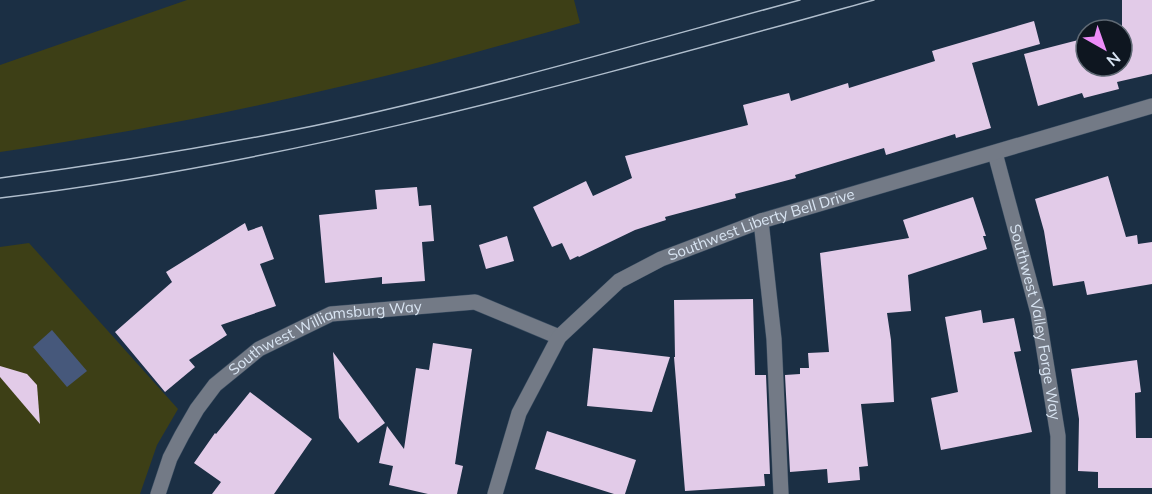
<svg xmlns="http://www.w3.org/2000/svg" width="1152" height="494" viewBox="0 0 1152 494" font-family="Mulish,sans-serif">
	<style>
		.green { fill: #3d3f16 }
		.water { fill: #46587b }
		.building { fill: #e2cbe8 }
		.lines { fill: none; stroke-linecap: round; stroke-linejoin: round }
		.minor-casing { stroke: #394c60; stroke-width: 16 }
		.minor { stroke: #737a86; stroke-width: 15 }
		.tram { stroke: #b0becd; stroke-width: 1.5 }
		.labels { text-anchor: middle; stroke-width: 6; stroke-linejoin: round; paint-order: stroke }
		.street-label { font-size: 15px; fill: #d9e5f3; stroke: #0e1620 }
	</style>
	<rect width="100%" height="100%" fill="#1b2f44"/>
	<g class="green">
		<path d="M187,0H574L580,23C502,45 423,68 343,86C230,113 115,135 0,152V65Z"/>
		<polygon points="29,243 178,409 157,445 140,494 0,494 0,247"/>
	</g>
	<polygon class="water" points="52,330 87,371 67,387 33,347"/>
	<g class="building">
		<polygon points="1122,0 1152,0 1152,74 1117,82 1119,89 1084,98 1082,93 1038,106 1024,54 1086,38 1086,66 1122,66 1122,30 1115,30 1122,28"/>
		<polygon points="1034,21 1040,44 972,63 991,128 956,138 955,134 886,155 884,148 795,175 796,178 735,194 736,198 665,217 666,220 635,230 579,257 578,256 570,260 562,243 552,247 533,207 586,181 593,196 632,178 625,156 748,125 743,105 789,93 791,101 848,83 849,88 935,61 932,51"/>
		<polygon points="1108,176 1126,237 1137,235 1138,244 1152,242 1152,284 1087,295 1084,281 1053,286 1044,231 1035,199"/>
		<polygon points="417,187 419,206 431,205 434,241 422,242 425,281 382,284 382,277 325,283 319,215 377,209 375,190"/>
		<polygon points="973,197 986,236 983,236 987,249 908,275 911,311 887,313 891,340 894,402 861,404 868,466 859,467 860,480 828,483 827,469 790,472 785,375 800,374 800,368 809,368 808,353 829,352 820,253 909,238 903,220"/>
		<polygon points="245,223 248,231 262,226 274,259 260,264 276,306 221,325 227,335 189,360 195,367 165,392 115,332 172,282 166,272"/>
		<polygon points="507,236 514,261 486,269 479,245"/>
		<polygon points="753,299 755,375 766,375 770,474 764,474 765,486 685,491 674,357 675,357 674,300"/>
		<polygon points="981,310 983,323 1014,318 1021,351 1014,352 1032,432 941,450 931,398 958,392 945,317"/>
		<polygon points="433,343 472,349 455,464 463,466 457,494 428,494 389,485 393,466 379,463 387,426 404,449 416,368 429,370"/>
		<polygon points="593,348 670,357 652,412 587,406"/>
		<polygon points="333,352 385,423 358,443 339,418"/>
		<polygon points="1137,360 1141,392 1135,393 1136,438 1152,438 1152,488 1098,488 1098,472 1078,471 1079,419 1071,369"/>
		<polygon points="0,366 27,374 37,385 40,424 0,377"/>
		<polygon points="250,392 312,439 274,494 212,494 221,482 194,463 215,433 216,434"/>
		<polygon points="547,431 636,460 625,494 614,494 535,469"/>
	</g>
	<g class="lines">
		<defs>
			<g id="minor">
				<path id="s1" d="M995,153L1038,313L1058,436V494"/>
				<polyline points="761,221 774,339 781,494"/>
				<path id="s2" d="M158,494L170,458L182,435L197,409L215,385L259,349L331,314L475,302L559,337"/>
				<path id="s3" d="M495,494L519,413L559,337L619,281L661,259L761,221L1152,106"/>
			</g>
		</defs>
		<use href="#minor" class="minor-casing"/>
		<use href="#minor" class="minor"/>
		<g class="tram">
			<path d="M0,178C105,164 209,147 313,126C477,91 638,44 800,0"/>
			<path d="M0,198C298,162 586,79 874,0"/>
		</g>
	</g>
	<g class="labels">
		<g class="street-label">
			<text dy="5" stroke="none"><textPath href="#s3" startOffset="406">Southwest Liberty Bell Drive</textPath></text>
			<text dy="5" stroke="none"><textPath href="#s1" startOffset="174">Southwest Valley Forge Way</textPath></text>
			<text dy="5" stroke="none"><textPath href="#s2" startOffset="248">Southwest Williamsburg Way</textPath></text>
		</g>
	</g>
	<g transform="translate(1104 48) rotate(140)"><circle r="28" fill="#0e1620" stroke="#5f6974" stroke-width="1.5"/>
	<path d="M0-4.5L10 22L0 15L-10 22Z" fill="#ed8cf9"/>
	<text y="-9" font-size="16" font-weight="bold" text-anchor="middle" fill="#d9e5f3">N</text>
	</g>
</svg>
